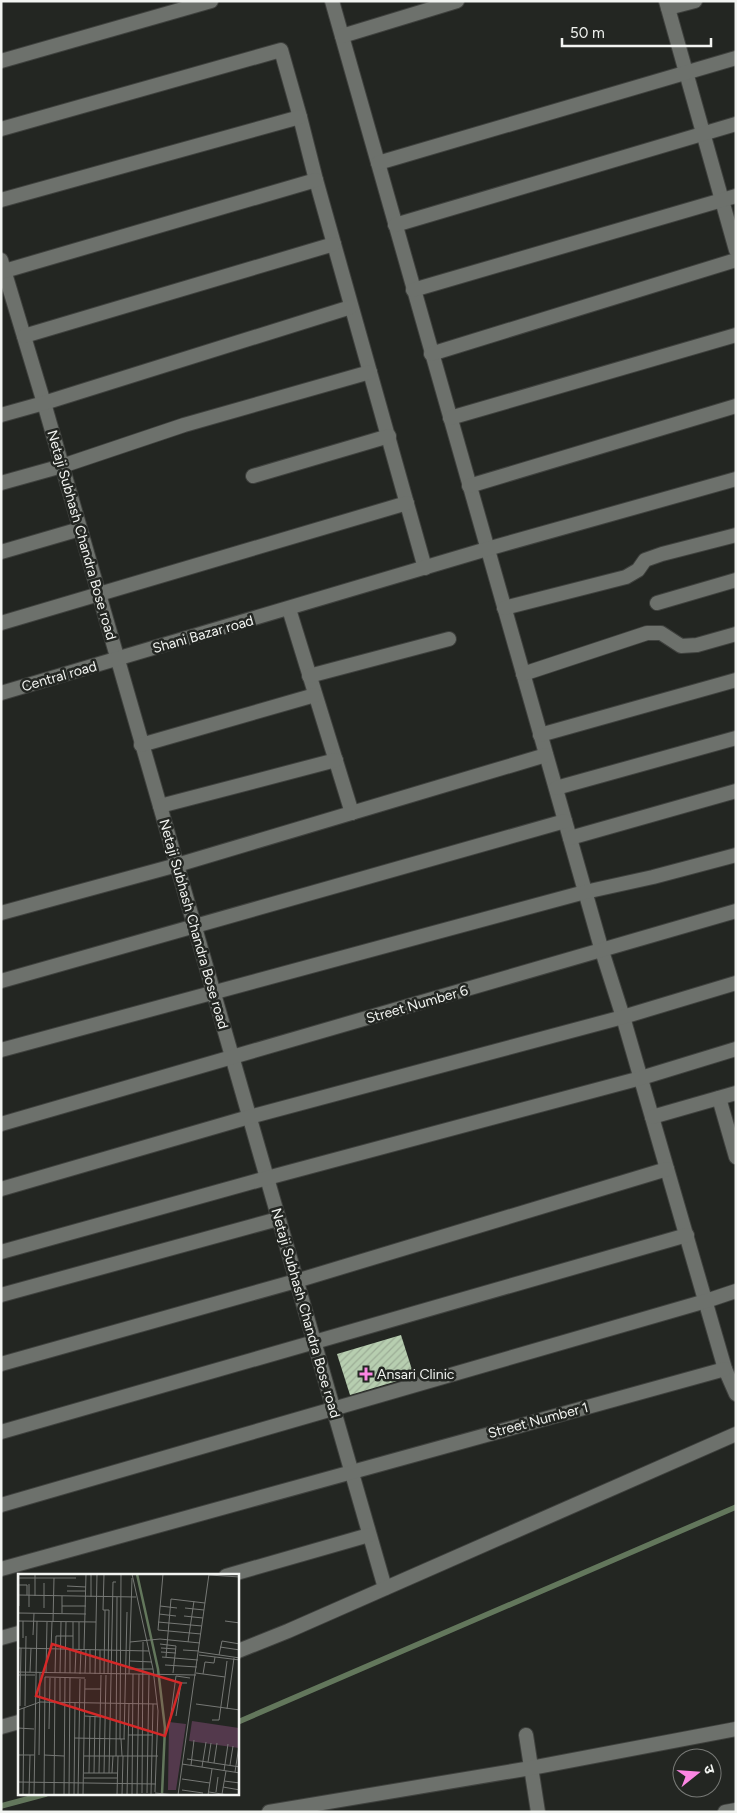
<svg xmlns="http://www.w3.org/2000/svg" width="737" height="1813" viewBox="0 0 737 1813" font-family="Figtree,'Noto Sans Devanagari',sans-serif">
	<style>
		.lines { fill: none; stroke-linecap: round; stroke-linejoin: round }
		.stream { stroke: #63775c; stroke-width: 5.5 }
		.building { fill: url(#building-hatch) }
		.minor-casing { stroke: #3f413e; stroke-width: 16 }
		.minor { stroke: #6d716c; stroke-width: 14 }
		.poi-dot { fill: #fc86e3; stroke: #232622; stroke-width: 2 }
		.labels { text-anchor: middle; stroke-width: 5; stroke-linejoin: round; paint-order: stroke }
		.street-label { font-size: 14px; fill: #f2f4f1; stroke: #232622 }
		.poi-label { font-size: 14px; fill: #f2f4f1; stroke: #232622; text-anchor: start }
		.inset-river { fill: none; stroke: #63775c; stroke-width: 2.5 }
		.inset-road { fill: none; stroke: #767875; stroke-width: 1 }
		.view { fill: #d62828; fill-opacity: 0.15; stroke: #d62828; stroke-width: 2.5 }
		.inset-edge { fill: none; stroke: #f2f4f1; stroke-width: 2.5 }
	</style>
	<defs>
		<pattern id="building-hatch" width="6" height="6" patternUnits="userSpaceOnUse" patternTransform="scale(1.25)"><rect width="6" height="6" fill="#b7ceb0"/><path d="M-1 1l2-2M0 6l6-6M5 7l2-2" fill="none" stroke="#9cad96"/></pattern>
	</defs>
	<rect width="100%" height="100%" fill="#232622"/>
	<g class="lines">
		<g class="stream">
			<polyline points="238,1722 736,1507"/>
			<polyline points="1,1806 46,1794"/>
		</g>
	</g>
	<polygon class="building" points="401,1335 414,1376 350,1395 337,1354"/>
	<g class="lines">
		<defs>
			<g id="minor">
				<polyline points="332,1 602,951 623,1017 725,1369 736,1394"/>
				<polyline points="666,1 736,250"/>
				<polyline points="668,8 695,1"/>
				<polyline points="342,36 457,1"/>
				<polyline points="1,61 211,1"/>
				<polyline points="1,129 281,50 300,117 316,180 425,568"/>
				<polyline points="378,163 736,58"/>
				<polyline points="1,200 300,117"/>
				<polyline points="395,225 736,124"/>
				<polyline points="1,260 44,403 385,1588"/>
				<polyline points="1,272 316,180"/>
				<polyline points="413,290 736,196"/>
				<polyline points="24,336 334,244"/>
				<polyline points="431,354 736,260"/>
				<polyline points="1,415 44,403 351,307"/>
				<polyline points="450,418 736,335"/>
				<polyline points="253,476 389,436"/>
				<polyline points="1,483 62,466 184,425 370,372"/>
				<polyline points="469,486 736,406"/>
				<polyline points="1,552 80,529"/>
				<polyline points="657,603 736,580"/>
				<polyline points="504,608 626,577 638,570 645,560 662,554 736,535"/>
				<polyline points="289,609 352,813"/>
				<polyline points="1,623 407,503"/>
				<polyline points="523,674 647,633 661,633 681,646 697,645 736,634"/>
				<polyline points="309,676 449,639"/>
				<polyline points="1,693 487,549 736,479"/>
				<polyline points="540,735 736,680"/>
				<polyline points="141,745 315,695"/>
				<polyline points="556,788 736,738"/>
				<polyline points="160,806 336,760"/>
				<polyline points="570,838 736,791"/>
				<polyline points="1,913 177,865 546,755"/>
				<polyline points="1,981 565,821"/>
				<polyline points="1,1050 585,892 653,877 736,855"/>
				<polyline points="719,1098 736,1157"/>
				<polyline points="652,1117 736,1093"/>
				<path d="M1,1124C246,1052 491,983 736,911"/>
				<polyline points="1,1189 249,1117 623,1017 736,983"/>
				<polyline points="1,1252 267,1178 641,1078 736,1049"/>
				<polyline points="1,1295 278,1219"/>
				<polyline points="1,1364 296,1281 667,1169"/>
				<polyline points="1,1432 687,1235"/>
				<polyline points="1,1505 706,1301 736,1291"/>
				<polyline points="1,1569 725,1369"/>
				<polyline points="226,1576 369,1535"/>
				<polyline points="1,1638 19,1633"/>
				<polyline points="238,1651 288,1631 736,1434"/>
				<polyline points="1,1727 19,1722"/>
				<polyline points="526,1735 538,1812"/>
				<polyline points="269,1812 531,1768 736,1729"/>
				<polyline points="725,1812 736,1810"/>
			</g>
		</defs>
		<use href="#minor" class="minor-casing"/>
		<use href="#minor" class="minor"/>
	</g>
	<path class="poi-dot" d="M363.5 1366.5h5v5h5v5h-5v5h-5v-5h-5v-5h5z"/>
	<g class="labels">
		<g class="street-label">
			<text transform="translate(82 535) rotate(74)" y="5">Netaji Subhash Chandra Bose road</text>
			<text transform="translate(203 634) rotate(-16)" y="5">Shani Bazar road</text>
			<text transform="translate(59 676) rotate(-16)" y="5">Central road</text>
			<text transform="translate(194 924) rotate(74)" y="5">Netaji Subhash Chandra Bose road</text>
			<text transform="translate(417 1004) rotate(-16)" y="5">Street Number 6</text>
			<text transform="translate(306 1313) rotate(74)" y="5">Netaji Subhash Chandra Bose road</text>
			<text transform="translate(538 1420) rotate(-15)" y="5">Street Number 1</text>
		</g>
		<g class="poi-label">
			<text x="377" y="1379">Ansari Clinic</text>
		</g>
	</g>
	<g transform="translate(18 1574)">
		<rect width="221" height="221" fill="#232622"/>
		<path d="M174,147L221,154V174L171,167ZM151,148L168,150L158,216H150Z" fill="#53394c"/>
		<path class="inset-river" d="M119,0L140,95L147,154L144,220"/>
		<path class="inset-road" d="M86,0L85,36H91L90,100M114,0L135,95L140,137L137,218M145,0L140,56L183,60M191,1L222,3M0,4H58M11,10V33M1,11H9V21M49,12L68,13M49,17H68M0,21L118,23M17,22V0M73,23V0M1,32V0M44,32H68M142,32L159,34M26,34V9M167,34L186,36M44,39V22M141,40L158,42M166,42L185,44M0,47L78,48M0,47V39L68,40M207,47L222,49M35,48L36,4M55,48V75M140,48L184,52M15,61L16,39M5,64V47M112,68L142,65L182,69M170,68L176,27M142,70L158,72L155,99M202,73L222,76M0,74L131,77M143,74L158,75M33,75L34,48M52,76V99M61,76V48M66,76L68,0M165,76L181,77M143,78L158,79M181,78L222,84M181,81L222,86M201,81L204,67L222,70M144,83L180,86M148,83L153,25L187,29M112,87L134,88M147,91L179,93M112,95H135M0,98L178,101M12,98L13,74M28,99L29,48M37,99L38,62H55M42,99L43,48M47,99L48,48M57,99L58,76M67,99L68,76M72,99V76M178,99L207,103L209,87M62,100L63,76M77,100L79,0M82,100V76M86,100L87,36M111,100L114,4M185,100L187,88L196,89L197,83M0,101H17M67,115H83M42,127V104M178,130L222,136M2,132L3,74M7,132L8,62M209,135L216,84M0,136L22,128L139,130M67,142L83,143M158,142L163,109H169M194,146H201L207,103M152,147L158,102L172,104M0,154L16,155M31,155L32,104M110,161H134M56,164L107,165M102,165L103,0M103,165L104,182M106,165L109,38M0,181H16M21,181L22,99M26,181L46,182M66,182H140M98,182L99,23M169,185L222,193M190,188L193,169M196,189L199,169M164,190L222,199M173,191L176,166M212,191L215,172M184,193L188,168M206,197L210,170M217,198L221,172M66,199H99M71,199L72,142M76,199L77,142M81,199L83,101M86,199L88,101M91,199L95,8H98M94,199L95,182M66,204H99M164,205L192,209M206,207L222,209M0,208L138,210M205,213L222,216M164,216L185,219M191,218L210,221M198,218L200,203M124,219L125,68M129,219L131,101M137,219L158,221M119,220L121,100M204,220L208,197M5,221L6,134M11,221L12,181M16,221L19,47M26,221L27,103L67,104M36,221L37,104M46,221L47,104M51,221L52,104M56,221L57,128M60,221L62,105M65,221L67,105M99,221L100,182M104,221L105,182M109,221L111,129M114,221L115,100M133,221L135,130M160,221L191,0M190,221L194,195"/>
		<path class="view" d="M34,70L163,109L147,162L18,122Z"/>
		<rect width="221" height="221" class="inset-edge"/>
	</g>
	<rect width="737" height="1813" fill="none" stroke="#f2f4f1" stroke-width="5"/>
	<g transform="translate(697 1773) rotate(73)"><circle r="24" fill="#232622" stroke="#767875"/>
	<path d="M0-4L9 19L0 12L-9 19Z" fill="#fc86e3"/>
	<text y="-8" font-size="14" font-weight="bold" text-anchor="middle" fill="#f2f4f1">उ</text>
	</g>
	<path d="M562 38v8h149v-8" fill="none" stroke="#f2f4f1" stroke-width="2.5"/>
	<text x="570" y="38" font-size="15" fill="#f2f4f1" stroke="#232622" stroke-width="4" paint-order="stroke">50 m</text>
</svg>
